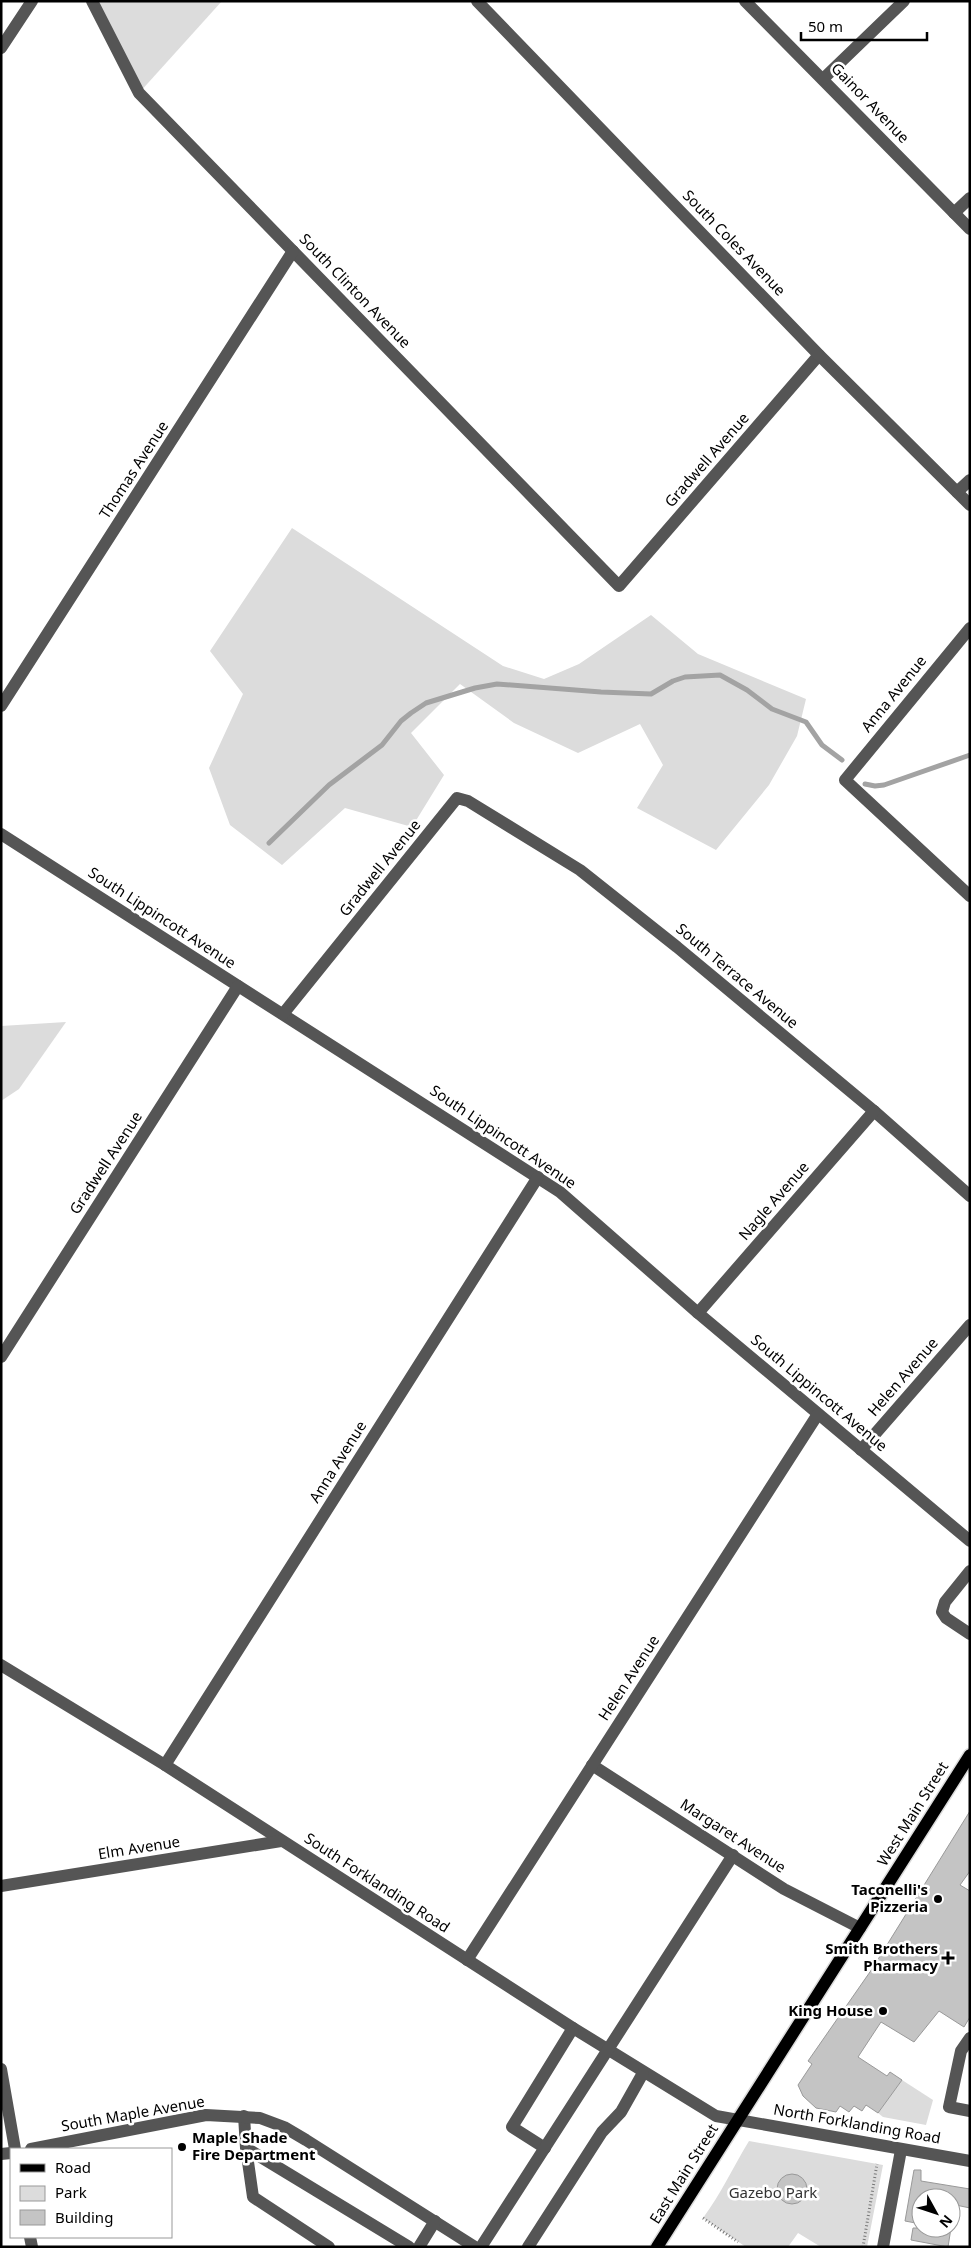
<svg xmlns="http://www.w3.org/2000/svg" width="971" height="2248" viewBox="0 0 971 2248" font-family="'Noto Sans',sans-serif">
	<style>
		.green { fill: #dcdcdc }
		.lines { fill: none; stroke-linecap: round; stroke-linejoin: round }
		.stream { stroke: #a3a3a3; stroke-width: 5 }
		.building { fill: #c4c4c4; stroke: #999 }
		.major-casing { stroke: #dbdbdb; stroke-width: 15 }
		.path { stroke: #777; stroke-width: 3; stroke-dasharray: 1 2.5; stroke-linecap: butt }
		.minor { stroke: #555; stroke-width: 12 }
		.major { stroke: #000; stroke-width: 12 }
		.poi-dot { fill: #000; stroke: #fff; stroke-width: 2 }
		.labels { text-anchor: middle; stroke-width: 5; stroke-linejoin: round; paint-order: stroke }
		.street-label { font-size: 15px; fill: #000; stroke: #fff }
		.poi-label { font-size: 15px; font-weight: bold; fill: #000; stroke: #fff; text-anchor: end }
		.park-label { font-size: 15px; fill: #333; stroke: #fff }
	</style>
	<rect width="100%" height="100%" fill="#fff"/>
	<g class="green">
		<polygon points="92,1 222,1 139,93"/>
		<polygon points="292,528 503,666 544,679 579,664 651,615 698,654 806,699 797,736 769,785 716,850 637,808 663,765 640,724 578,753 514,723 460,684 411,733 444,775 412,827 345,808 282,865 230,825 209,768 243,694 210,651"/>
		<polygon points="66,1022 19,1089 1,1101 1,1026"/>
		<polygon points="902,2080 933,2100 926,2125 883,2117 878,2113"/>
		<path d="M749,2141L883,2165L867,2247H821L798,2233L788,2247H746L703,2218C721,2194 733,2167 749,2141Z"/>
	</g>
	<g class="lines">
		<g class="stream">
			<polyline points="865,784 875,786 884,785 970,755"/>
			<polyline points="269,843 329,785 382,745 401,721 411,713 426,703 475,688 497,684 601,692 651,694 673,681 685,677 720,675 747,690 772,709 806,722 822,745 842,760"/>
		</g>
	</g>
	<g class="building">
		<polygon points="970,1811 970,1871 960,1885 970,1891 970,2017 964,2027 939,2011 914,2042 881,2022 858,2057 887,2076 890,2072 902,2080 878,2113 866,2105 862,2111 854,2106 849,2112 840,2106 836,2112 816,2108 803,2096 798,2085 812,2064 808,2061 872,1969"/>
		<polygon points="914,2170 921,2170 921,2181 970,2189 970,2208 951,2204 951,2198 921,2198 921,2224 905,2221"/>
		<circle cx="792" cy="2189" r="15"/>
		<polygon points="913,2228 951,2228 948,2247 911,2240"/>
	</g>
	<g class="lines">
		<defs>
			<polyline id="major" points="657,2247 970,1755"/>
		</defs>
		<use href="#major" class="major-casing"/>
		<g class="path">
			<polyline points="703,2218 738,2242"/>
			<polyline points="863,2247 877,2164"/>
		</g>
		<g class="minor">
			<polyline points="92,1 139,93 619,586 819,355"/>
			<polyline points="477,1 819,355 970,505"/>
			<polyline points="745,1 970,229"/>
			<polyline points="1,48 32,1"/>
			<polyline points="823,79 904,1"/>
			<polyline points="954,213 970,198"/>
			<polyline points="957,492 970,480"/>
			<polyline points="970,628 845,780 970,896"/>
			<polyline points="1,706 293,251"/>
			<polyline points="1,834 560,1192 698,1313 970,1541"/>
			<polyline points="283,1014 457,798 468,801 580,870 677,947 874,1111 970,1196"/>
			<polyline points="698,1313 874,1111"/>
			<polyline points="1,1357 238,986"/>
			<polyline points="861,1450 970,1325"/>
			<polyline points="970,1571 945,1602 942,1612 946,1618 970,1634"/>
			<polyline points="1,1665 165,1765 573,2028 716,2116 970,2161"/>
			<polyline points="165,1765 538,1177"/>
			<polyline points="592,1765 784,1889 860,1928"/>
			<polyline points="1,1886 281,1841"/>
			<polyline points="467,1960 818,1414"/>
			<polyline points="970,2038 961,2051 949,2107 970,2111"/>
			<polyline points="1,2069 15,2149"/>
			<polyline points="244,2116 246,2148"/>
			<polyline points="545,2148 512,2127 573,2028"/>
			<polyline points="31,2149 206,2115 260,2118 284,2127 306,2140 475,2247"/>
			<polyline points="1,2154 11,2153"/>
			<polyline points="30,2237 32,2247"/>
			<polyline points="329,2247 253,2197 246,2148 409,2247"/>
			<polyline points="419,2247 435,2221"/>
			<polyline points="481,2247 733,1855"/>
			<polyline points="528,2247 602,2132 621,2112 643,2073"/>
			<polyline points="883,2247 901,2150"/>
		</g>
		<use href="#major" class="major"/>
	</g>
	<g class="poi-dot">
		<circle cx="938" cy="1899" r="5"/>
		<path d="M945.5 1950.5h5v5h5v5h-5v5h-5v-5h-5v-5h5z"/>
		<circle cx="883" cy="2011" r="5"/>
		<circle cx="182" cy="2147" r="5"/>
	</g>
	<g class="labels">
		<g class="street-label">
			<text transform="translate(870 103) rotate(46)" y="5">Gainor Avenue</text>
			<text transform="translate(734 243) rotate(46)" y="5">South Coles Avenue</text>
			<text transform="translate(355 291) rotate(46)" y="5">South Clinton Avenue</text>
			<text transform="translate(707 460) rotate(-49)" y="5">Gradwell Avenue</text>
			<text transform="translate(134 470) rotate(-57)" y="5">Thomas Avenue</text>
			<text transform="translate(894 694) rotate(-51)" y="5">Anna Avenue</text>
			<text transform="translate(380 868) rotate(-51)" y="5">Gradwell Avenue</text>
			<text transform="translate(162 918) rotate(33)" y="5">South Lippincott Avenue</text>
			<text transform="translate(737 976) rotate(40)" y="5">South Terrace Avenue</text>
			<text transform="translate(503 1137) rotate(34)" y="5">South Lippincott Avenue</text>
			<text transform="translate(106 1163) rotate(-57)" y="5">Gradwell Avenue</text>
			<text transform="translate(774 1201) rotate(-49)" y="5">Nagle Avenue</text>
			<text transform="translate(903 1377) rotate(-49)" y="5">Helen Avenue</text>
			<text transform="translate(819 1393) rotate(40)" y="5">South Lippincott Avenue</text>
			<text transform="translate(338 1462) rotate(-58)" y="5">Anna Avenue</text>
			<text transform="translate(629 1678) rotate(-57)" y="5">Helen Avenue</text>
			<text transform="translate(913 1814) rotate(-58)" y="5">West Main Street</text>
			<text transform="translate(733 1836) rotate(33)" y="5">Margaret Avenue</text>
			<text transform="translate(139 1848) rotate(-9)" y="5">Elm Avenue</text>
			<text transform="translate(377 1883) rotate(33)" y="5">South Forklanding Road</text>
			<text transform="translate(133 2114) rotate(-10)" y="5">South Maple Avenue</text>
			<text transform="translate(857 2124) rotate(10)" y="5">North Forklanding Road</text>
			<text transform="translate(684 2174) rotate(-58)" y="5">East Main Street</text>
		</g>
		<g class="poi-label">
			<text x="928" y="1895">Taconelli's<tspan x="928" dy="17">Pizzeria</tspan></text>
			<text x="938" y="1954">Smith Brothers<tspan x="938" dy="17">Pharmacy</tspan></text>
			<text x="873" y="2016">King House</text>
			<text x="192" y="2143" text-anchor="start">Maple Shade<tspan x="192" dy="17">Fire Department</tspan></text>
		</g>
		<g class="park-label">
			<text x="773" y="2198">Gazebo Park</text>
		</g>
	</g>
	<rect width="971" height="2248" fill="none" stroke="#000000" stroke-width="5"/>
	<rect x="10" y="2148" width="162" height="90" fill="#ffffff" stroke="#999999"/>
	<rect x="20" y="2164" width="25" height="8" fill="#000000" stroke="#999999"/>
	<text x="55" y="2173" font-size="15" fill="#000000">Road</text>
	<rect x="20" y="2186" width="25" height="15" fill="#dcdcdc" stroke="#999999"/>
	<text x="55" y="2198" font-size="15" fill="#000000">Park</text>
	<rect x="20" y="2210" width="25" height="15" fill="#c4c4c4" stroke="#999999"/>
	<text x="55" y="2223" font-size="15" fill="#000000">Building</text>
	<g transform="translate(936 2213) rotate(130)"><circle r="24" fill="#ffffff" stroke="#999999"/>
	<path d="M0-4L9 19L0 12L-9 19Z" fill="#000000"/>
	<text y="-8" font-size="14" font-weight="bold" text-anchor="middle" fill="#000000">N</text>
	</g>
	<path d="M801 32v8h126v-8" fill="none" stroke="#000000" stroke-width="2.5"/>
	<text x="808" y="32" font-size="15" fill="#000000" stroke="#ffffff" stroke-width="4" paint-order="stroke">50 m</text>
</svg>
